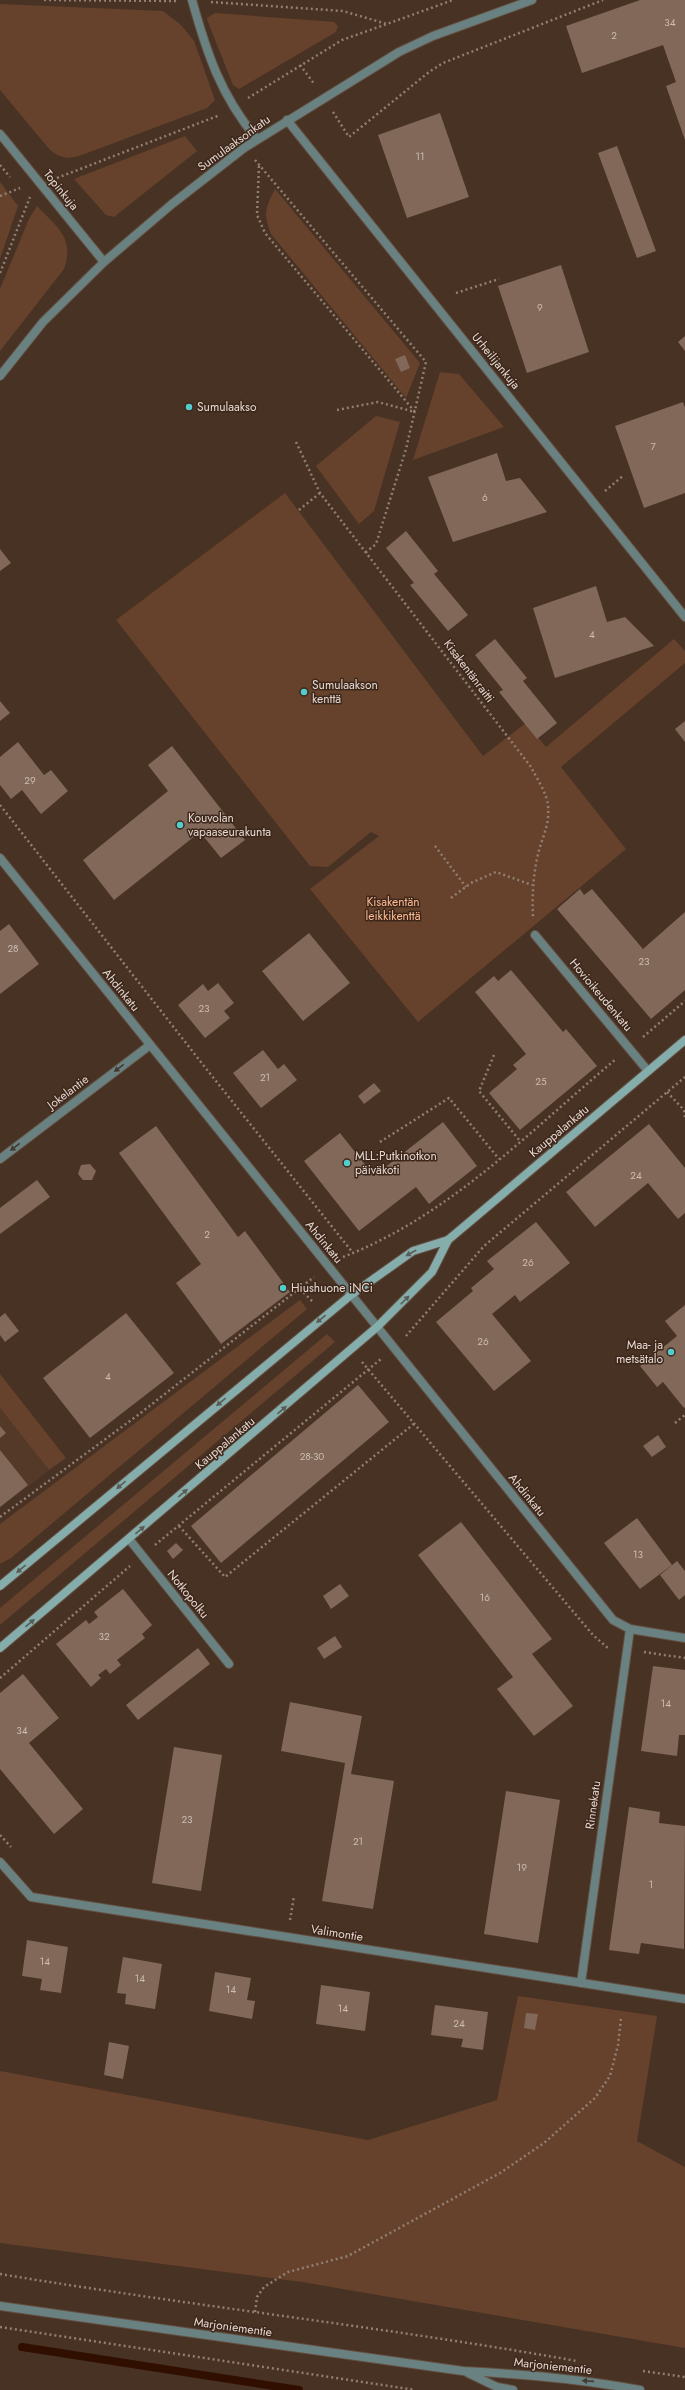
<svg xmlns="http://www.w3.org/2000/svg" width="685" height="2390" viewBox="0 0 685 2390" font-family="Jost,sans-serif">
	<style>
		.built { fill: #553928 }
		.green { fill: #66422c }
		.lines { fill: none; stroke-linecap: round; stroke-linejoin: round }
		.stream { stroke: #310f00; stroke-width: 8 }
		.building { fill: #816859 }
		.service-casing { stroke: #645043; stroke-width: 10 }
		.minor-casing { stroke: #645043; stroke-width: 10 }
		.tertiary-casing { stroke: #645043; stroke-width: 10 }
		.secondary-casing { stroke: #645043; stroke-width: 10 }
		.path { stroke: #917f73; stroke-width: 2.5; stroke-dasharray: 2 3; stroke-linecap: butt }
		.service { stroke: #698281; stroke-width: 8 }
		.minor { stroke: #698281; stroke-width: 8 }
		.tertiary { stroke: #698281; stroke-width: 8 }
		.secondary { stroke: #84adab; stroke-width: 8 }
		.oneway { fill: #46392f }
		.oneway2 { fill: #595d55 }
		.poi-dot { fill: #53cdcb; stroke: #3d271b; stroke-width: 1.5 }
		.labels { text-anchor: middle; stroke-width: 3; stroke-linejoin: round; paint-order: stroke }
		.number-label { font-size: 10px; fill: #cdbcb2 }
		.street-label { font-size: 12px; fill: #e6d8d0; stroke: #3d271b }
		.poi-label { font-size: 12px; fill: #e6d8d0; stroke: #3d271b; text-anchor: start }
		.park-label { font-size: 12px; fill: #ffbb93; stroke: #3d271b }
	</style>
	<rect width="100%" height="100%" fill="#483224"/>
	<polygon class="built" points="0,1408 49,1470 0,1508"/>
	<g class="green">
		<path d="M0,4L163,11L181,25L194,41L215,100L207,108L90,152C72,158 66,162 50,150L0,90Z"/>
		<polygon points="215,13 322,21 334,22 338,26 336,32 239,89 233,85 208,22 207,18"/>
		<polygon points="185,136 197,151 114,217 106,215 74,179"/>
		<polygon points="0,182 18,206 0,259"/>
		<path d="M275,189L420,363L406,398L271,234C263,213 265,209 275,189Z"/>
		<path d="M37,206C57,227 75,238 64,269L0,351V289L29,219Z"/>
		<polygon points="440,372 459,374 504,427 413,460"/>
		<polygon points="376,416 400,422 374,511 359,524 316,466"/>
		<polygon points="285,493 483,756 526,723 546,747 674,639 685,651 685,663 561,767 626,849 418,1022 310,889 379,836 371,832 328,867 310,866 116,620"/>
		<polygon points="300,1300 307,1309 11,1558 0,1564 0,1524"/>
		<polygon points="327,1334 335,1342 0,1625 0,1608"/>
		<polygon points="0,1374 66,1458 49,1470 0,1408"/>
		<polygon points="518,1996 657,2016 637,2141 685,2167 685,2348 302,2282 0,2243 0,2071 368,2140 497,2100"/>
	</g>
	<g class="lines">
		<polyline class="stream" points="22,2347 299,2390"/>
	</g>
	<g class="building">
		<polygon points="640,0 685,0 685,140 666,86 676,82 663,45 582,73 566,26"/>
		<polygon points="440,113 469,197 407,218 378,135"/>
		<polygon points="617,146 656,251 637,258 598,153"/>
		<polygon points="561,265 589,352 527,373 498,286"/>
		<polygon points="685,336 685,351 678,342"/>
		<polygon points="405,355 410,368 401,372 395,359"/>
		<polygon points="683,402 685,408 685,493 644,508 615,426"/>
		<polygon points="497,453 506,481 520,478 547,512 453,542 428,477"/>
		<polygon points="406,531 438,571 434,574 468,615 448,631 410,585 414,583 386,548"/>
		<polygon points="0,549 11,563 0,571"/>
		<polygon points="596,586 607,622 625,617 654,646 555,678 533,608"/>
		<polygon points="495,639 527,678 523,681 557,723 537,739 499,692 503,690 475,655"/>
		<polygon points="0,701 10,713 0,721"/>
		<polygon points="685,721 685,742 675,729"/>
		<polygon points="18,742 44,775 51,770 68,791 41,814 22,790 11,799 0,785 0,757"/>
		<polygon points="172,746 245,840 221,858 200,832 114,900 83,860 168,791 148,765"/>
		<polygon points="580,889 584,895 592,889 643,949 685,912 685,990 651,1019 557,909"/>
		<polygon points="9,924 39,964 0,994 0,931"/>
		<polygon points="309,933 350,983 303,1021 262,971"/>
		<polygon points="511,970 563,1032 566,1029 597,1066 520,1130 489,1093 517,1069 513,1065 526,1054 475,992 494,976 498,981"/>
		<polygon points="218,983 234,1003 224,1011 230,1018 205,1038 178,1005 203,984 208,991"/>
		<polygon points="263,1050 278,1069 284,1064 297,1080 261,1108 233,1073"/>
		<polygon points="374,1083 381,1091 364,1104 358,1096"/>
		<polygon points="443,1122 477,1166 429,1204 416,1187 359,1231 304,1161 340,1133 374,1176"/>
		<polygon points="649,1124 685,1168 685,1213 678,1219 648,1183 595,1227 566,1192"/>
		<polygon points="156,1126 238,1237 245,1231 290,1292 221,1344 176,1283 201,1264 119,1153"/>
		<polygon points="90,1164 96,1171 92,1180 83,1180 78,1174 81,1165"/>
		<polygon points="37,1180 50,1197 0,1234 0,1208"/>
		<polygon points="536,1222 570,1263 520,1302 515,1295 492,1314 531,1361 494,1391 436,1322 473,1291 471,1288 494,1269 487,1261"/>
		<polygon points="685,1305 685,1407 684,1408 663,1382 657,1387 640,1366 677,1336 665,1321"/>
		<polygon points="5,1313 19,1331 5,1342 0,1335 0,1317"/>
		<polygon points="126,1313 174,1373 90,1438 43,1378"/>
		<polygon points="358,1385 389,1422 221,1563 191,1526"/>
		<polygon points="0,1426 6,1433 0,1438"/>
		<polygon points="658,1435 666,1447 652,1457 643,1446"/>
		<polygon points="0,1450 28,1485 0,1507"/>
		<polygon points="637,1518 672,1565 640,1589 604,1543"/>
		<polygon points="461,1522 552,1639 532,1654 573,1706 534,1736 497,1689 513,1677 418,1555"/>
		<polygon points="176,1543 183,1550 173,1559 167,1551"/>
		<polygon points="677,1561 685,1571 685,1595 679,1600 660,1575"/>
		<polygon points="340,1584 349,1596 331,1609 323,1596"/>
		<polygon points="123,1589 152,1625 142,1634 145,1638 117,1660 121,1665 110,1674 106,1669 98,1675 101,1678 91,1687 56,1644 86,1620 89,1624 98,1617 94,1612"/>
		<polygon points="335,1636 342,1647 324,1659 317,1648"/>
		<polygon points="198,1648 210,1664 138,1720 126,1705"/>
		<polygon points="653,1666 685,1670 685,1735 679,1735 677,1756 641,1751"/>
		<polygon points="23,1674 59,1718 29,1743 83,1809 54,1834 0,1769 0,1693"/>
		<polygon points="290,1702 362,1716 351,1774 394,1781 373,1909 322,1901 345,1763 281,1751"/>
		<polygon points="174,1747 222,1755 201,1891 152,1883"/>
		<polygon points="506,1791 560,1800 538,1943 484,1934"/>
		<polygon points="629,1807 660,1812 659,1823 685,1826 684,1949 641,1943 639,1954 609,1950"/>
		<polygon points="27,1940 68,1947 61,1993 40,1990 42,1979 22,1976"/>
		<polygon points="123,1957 162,1964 155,2009 125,2004 126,1994 117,1993"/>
		<polygon points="215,1972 251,1978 247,2000 255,2001 252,2019 209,2011"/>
		<polygon points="321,1985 370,1992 365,2031 316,2024"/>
		<polygon points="435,2005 488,2012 483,2050 461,2047 463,2039 431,2035"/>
		<polygon points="526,2013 538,2014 535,2030 524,2028"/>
		<polygon points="109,2042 129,2046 123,2079 104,2075"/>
	</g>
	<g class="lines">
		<defs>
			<path id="service" d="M192,0C207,54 221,96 257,139"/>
			<g id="minor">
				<polyline points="287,120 685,617"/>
				<polyline points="0,134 104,262"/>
				<polyline points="0,376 43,322 104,262 172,204 244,148 399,52 433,36 532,0"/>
				<polyline points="0,858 613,1620 630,1629 685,1638"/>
				<polyline points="535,935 648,1071"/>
				<polyline points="0,1159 150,1045"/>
				<polyline points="129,1539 229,1664"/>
				<polyline points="0,1862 31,1897 685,1999"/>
				<polyline points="581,1983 630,1629"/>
			</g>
			<g id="tertiary">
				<path d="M0,2306L463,2371C523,2374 581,2379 640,2390"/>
				<polyline points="468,2373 497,2387 513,2390"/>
			</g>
			<g id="secondary">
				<polyline points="0,1586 351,1295 413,1251 448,1240 685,1040"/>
				<polyline points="0,1648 377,1327 432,1272 448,1240"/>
			</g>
		</defs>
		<use href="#service" class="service-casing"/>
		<use href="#minor" class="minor-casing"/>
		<use href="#tertiary" class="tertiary-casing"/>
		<use href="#secondary" class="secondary-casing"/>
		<g class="path">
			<polyline points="44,0 176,1"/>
			<polyline points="211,2 343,11 387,24 453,0"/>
			<polyline points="300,65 315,85"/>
			<polyline points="248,98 342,40 387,24"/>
			<polyline points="333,112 349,137 429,72 443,63 603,0"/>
			<polyline points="255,160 426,362 406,449 376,544 365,553"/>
			<polyline points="0,165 10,177"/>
			<polyline points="259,166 257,215 265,233 415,412"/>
			<polyline points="57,178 220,115"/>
			<polyline points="0,196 20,188"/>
			<polyline points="0,273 30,197"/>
			<polyline points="456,293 499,279"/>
			<polyline points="337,410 378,402 415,412"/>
			<path d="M296,442L320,493L531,767C537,779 547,793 548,806C550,824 542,838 538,854C533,876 532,896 533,918"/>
			<polyline points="605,491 624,475"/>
			<polyline points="299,510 320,493"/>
			<polyline points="0,805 204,1066 353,1253"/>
			<polyline points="435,846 466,887"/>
			<polyline points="451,898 471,883 496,872 532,885"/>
			<polyline points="643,1037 685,1001"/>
			<polyline points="494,1055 479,1091 520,1141"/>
			<polyline points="667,1092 684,1110 685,1117"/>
			<polyline points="380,1142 449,1098 499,1159"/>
			<path d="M343,1257C449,1216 530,1131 616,1059"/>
			<polyline points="300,1289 314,1303"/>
			<polyline points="406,1336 484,1246 685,1077"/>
			<polyline points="362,1362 593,1635 609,1649"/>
			<polyline points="675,1423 685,1415"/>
			<polyline points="0,1517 138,1415 314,1277"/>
			<polyline points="179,1526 225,1577 415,1423"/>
			<polyline points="155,1545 381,1359"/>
			<polyline points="644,1652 685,1658"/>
			<polyline points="0,1678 130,1566"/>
			<polyline points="0,1835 11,1847"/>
			<polyline points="290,1920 294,1896"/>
			<path d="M0,2274C192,2306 385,2327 577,2361"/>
			<polyline points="255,2312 257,2297 264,2287 288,2272 348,2256 500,2173 544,2143 595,2098 610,2076 618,2045 621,2018"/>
			<polyline points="0,2327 415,2390"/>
			<polyline points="643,2371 685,2377"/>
		</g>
		<use href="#service" class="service"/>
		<use href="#minor" class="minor"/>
		<use href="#tertiary" class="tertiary"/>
		<use href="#secondary" class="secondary"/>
	</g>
	<defs><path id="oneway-solid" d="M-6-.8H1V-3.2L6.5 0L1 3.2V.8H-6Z"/></defs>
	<g class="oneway">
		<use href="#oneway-solid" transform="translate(119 1068) rotate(143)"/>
		<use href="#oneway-solid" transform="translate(15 1147) rotate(142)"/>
		<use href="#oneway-solid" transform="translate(588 2381) rotate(-176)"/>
	</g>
	<g class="oneway2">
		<use href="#oneway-solid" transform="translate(411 1253) rotate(151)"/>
		<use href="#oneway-solid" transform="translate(405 1300) rotate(-45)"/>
		<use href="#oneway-solid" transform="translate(321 1319) rotate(141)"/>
		<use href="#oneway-solid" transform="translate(221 1402) rotate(140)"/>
		<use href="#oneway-solid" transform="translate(282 1410) rotate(-40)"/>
		<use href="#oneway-solid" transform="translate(121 1485) rotate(140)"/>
		<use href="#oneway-solid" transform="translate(183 1493) rotate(-40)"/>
		<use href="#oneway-solid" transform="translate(140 1530) rotate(-40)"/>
		<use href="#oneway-solid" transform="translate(21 1569) rotate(140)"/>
		<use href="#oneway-solid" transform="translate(30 1623) rotate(-40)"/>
	</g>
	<g class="poi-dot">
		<circle cx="189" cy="407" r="4"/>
		<circle cx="304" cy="692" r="4"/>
		<circle cx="180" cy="825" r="4"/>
		<circle cx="347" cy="1163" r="4"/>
		<circle cx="283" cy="1288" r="4"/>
		<circle cx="671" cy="1352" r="4"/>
	</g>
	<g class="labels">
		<g class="number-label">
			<text x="670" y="26">34</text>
			<text x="614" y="39">2</text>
			<text x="420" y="160">11</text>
			<text x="540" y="311">9</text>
			<text x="653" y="450">7</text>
			<text x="485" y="501">6</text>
			<text x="592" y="638">4</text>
			<text x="30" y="784">29</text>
			<text x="13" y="952">28</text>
			<text x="644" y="965">23</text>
			<text x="204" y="1012">23</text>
			<text x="265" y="1081">21</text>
			<text x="541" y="1085">25</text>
			<text x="636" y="1179">24</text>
			<text x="207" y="1238">2</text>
			<text x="528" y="1266">26</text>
			<text x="483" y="1345">26</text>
			<text x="108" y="1380">4</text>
			<text x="312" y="1460">28-30</text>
			<text x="638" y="1558">13</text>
			<text x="485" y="1601">16</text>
			<text x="104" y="1640">32</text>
			<text x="666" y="1707">14</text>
			<text x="22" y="1734">34</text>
			<text x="187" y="1823">23</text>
			<text x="358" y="1845">21</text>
			<text x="522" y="1871">19</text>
			<text x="651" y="1888">1</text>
			<text x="45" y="1965">14</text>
			<text x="140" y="1982">14</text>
			<text x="231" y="1993">14</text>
			<text x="343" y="2012">14</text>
			<text x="459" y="2027">24</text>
		</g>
		<g class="street-label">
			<text transform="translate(234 143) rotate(-36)" y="4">Sumulaaksonkatu</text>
			<text transform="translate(61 190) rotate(51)" y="4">Topinkuja</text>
			<text transform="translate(496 361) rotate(51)" y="4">Urheilijankuja</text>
			<text transform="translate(469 671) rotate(53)" y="4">Kisakentänraitti</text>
			<text transform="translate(121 990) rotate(51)" y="4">Ahdinkatu</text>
			<text transform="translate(601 995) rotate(50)" y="4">Hovioikeudenkatu</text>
			<text transform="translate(68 1092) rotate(-37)" y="4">Jokelantie</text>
			<text transform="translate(559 1131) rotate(-40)" y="4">Kauppalankatu</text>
			<text transform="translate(324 1242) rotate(51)" y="4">Ahdinkatu</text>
			<text transform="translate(225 1443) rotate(-40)" y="4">Kauppalankatu</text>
			<text transform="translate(527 1495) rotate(51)" y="4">Ahdinkatu</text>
			<text transform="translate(188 1594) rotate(51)" y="4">Notkopolku</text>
			<text transform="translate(593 1805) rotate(-82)" y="4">Rinnekatu</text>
			<text transform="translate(337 1933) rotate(9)" y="4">Valimontie</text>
			<text transform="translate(233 2327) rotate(8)" y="4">Marjoniementie</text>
			<text transform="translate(553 2366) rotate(6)" y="4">Marjoniementie</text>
		</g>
		<g class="poi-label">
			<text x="197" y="411">Sumulaakso</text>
			<text x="312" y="689">Sumulaakson<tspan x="312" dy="14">kenttä</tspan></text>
			<text x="188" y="822">Kouvolan<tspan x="188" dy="14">vapaaseurakunta</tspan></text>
			<text x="355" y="1160">MLL:Putkinotkon<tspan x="355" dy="14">päiväkoti</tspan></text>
			<text x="291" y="1292">Hiushuone iNCi</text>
			<text x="663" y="1349" text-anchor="end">Maa- ja<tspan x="663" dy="14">metsätalo</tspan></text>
		</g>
		<g class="park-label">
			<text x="393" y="906">Kisakentän<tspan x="393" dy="14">leikkikenttä</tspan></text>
		</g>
	</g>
</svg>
